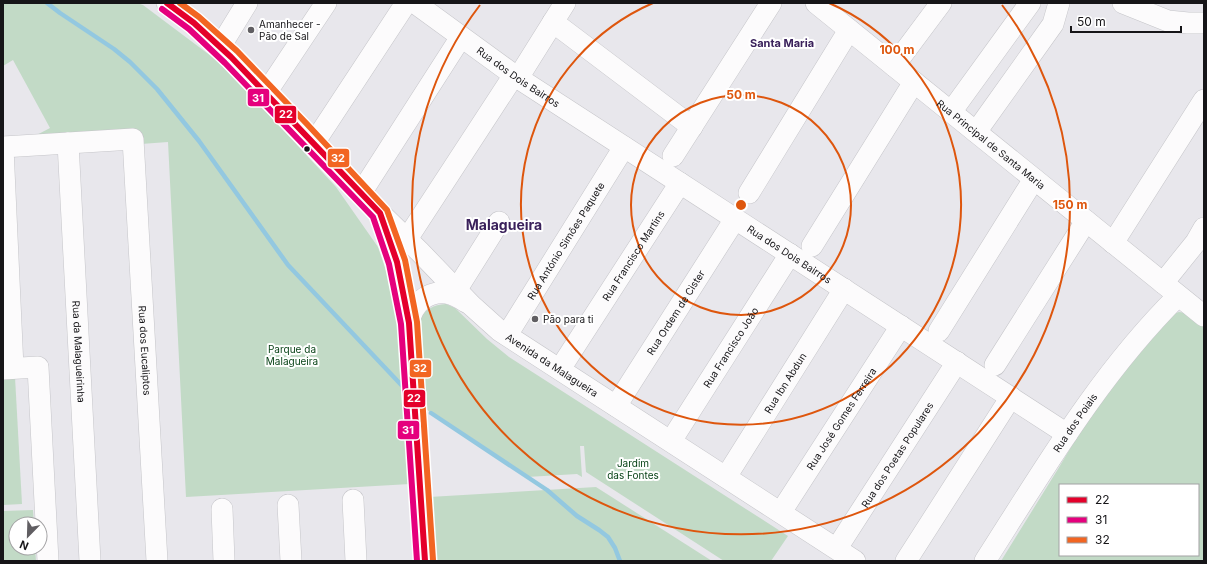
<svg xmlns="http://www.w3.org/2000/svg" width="1207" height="564" viewBox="0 0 1207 564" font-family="Inter,sans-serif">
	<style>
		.green { fill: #c2dac6; fill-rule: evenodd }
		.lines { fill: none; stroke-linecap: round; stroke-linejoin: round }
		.stream { stroke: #93c8e0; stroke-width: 4.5 }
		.minor-casing { stroke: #c5c5c9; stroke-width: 22 }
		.minor { stroke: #fcfbfc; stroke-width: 21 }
		.bus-1-casing { stroke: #fff; stroke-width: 9 }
		.bus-2-casing { stroke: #fff; stroke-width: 9 }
		.bus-3-casing { stroke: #fff; stroke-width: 9 }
		.bus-1 { stroke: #e4002b; stroke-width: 6 }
		.bus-2 { stroke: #e5007d; stroke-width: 6 }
		.bus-3 { stroke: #f26522; stroke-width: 6 }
		.ring { fill: none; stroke: #de560d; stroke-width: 2 }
		.poi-dot { fill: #605e62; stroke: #fff; stroke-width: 1.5 }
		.bus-dot { fill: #161518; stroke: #fff; stroke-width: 1.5 }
		.labels { text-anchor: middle; stroke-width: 4; stroke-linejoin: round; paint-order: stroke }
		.poi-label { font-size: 10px; fill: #161518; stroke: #fff; text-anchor: start }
		.street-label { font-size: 10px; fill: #161518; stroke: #fff }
		.park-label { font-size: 10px; fill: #003d10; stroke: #fff }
		.neighbourhood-label { font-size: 11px; font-weight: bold; fill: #3a215b; stroke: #fff }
		.district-label { font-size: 14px; font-weight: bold; fill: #3a215b; stroke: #fff }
		.centre { fill: #de560d; stroke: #fff; stroke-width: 2 }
		.ring-label { font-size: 12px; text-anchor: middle; font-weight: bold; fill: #de560d; stroke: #fff; stroke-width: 4; stroke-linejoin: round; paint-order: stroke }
		.line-badge { stroke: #fff; stroke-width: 1.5 }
		.badge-label { font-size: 11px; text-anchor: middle; font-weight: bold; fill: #fff }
	</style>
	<rect width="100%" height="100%" fill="#e8e7ec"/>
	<g class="green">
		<polygon points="3,3 137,3 143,5 223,65 336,187 378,247 404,324 410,484 186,497 168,142 141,144 29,139 50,128 13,60 3,66"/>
		<path d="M446,304L455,308L487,339L509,357L788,536L771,561H724L586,472L584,446H580L582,477L577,474L527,477L431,413L425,408L419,319C426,309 433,305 446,304Z"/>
		<path d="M1179,312C1189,312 1196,321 1204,327V561H1001L1058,469L1096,405L1173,314ZM1060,485H1198V555H1060Z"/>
		<polygon points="15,377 22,504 3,505 3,378"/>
		<polygon points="596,487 712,561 432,561 429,497"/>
		<polygon points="33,510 34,524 16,524 16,548 35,548 36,561 3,561 3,511"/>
	</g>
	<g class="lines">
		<g class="stream">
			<polyline points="47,3 60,13 114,49 130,62 157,89 199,141 288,265 407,391"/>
			<polyline points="431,413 547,490 577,516 599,530 608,537 615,548 620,561"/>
		</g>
		<defs>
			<g id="minor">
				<path id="s1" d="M167,3L194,23L231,57L300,128L380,213L420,252L471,305L500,331L855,561"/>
				<path id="s2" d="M415,3L518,78L1067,434"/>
				<path id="s3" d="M816,3L1204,316"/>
				<polyline points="1123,3 1168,21 1188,23 1204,23"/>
				<polyline points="553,22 692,127"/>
				<polyline points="220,47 247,3"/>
				<polyline points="894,66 941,3"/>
				<polyline points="518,78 565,3"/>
				<polyline points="266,93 326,3"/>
				<polyline points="951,112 1030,3"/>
				<polyline points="976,132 1053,24 1059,3"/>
				<path id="s4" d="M68,143L90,561"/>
				<polyline points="314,143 406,3"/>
				<path id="s5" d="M3,147L133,139L157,561"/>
				<polyline points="3,148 13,368"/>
				<polyline points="673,156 771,3"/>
				<polyline points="361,193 461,37"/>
				<polyline points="749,193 849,30"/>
				<polyline points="381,217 397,262 409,323 425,561"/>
				<polyline points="407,239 514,75"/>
				<polyline points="1113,243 1204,100"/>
				<polyline points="812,246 914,82"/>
				<polyline points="1163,283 1196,242 1204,228"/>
				<polyline points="457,289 499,222"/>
				<path d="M409,323C412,304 427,291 446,293C454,294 460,298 466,302"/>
				<polyline points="939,331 1034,179"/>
				<path id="s6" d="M507,335L624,147"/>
				<polyline points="995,365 1086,221"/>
				<polyline points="3,369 38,367 48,561"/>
				<path id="s7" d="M560,369L680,183"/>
				<path id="s8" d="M616,406L735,219"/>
				<path id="s9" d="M671,441L790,254"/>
				<path id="s10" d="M726,477L844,289"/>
				<polyline points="353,500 356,561"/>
				<polyline points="288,505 291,561"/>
				<polyline points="222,509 224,561"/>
				<path id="s11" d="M781,512L901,326"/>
				<path id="s12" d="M837,548L957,362"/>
				<polyline points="906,561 1011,397"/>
				<path id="s13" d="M985,561C1044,469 1100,373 1178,296"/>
			</g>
		</defs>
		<use href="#minor" class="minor-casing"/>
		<use href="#minor" class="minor"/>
		<defs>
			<polyline id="bus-1" points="167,3 194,23 231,57 380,213 397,262 409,323 425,561"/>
			<polyline id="bus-2" points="162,9 189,29 225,63 373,217 389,264 401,324 417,561"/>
			<polyline id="bus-3" points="180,3 199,17 237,51 306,123 387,210 405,260 417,322 433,560"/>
		</defs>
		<use href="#bus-1" class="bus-1-casing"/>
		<use href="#bus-2" class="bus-2-casing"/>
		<use href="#bus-3" class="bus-3-casing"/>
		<use href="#bus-1" class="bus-1"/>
		<use href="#bus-2" class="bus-2"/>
		<use href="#bus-3" class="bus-3"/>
	</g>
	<g class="ring">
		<circle cx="741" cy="205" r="110"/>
		<path d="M829 3A220 220 0 1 1 653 3"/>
		<path d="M1002 5A329 329 0 1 1 480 5"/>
	</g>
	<g class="poi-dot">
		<circle cx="251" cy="30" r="4"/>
		<circle cx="535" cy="319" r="4"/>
	</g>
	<circle class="bus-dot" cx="307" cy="149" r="3.5"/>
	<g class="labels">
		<g class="poi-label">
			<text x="259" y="28">Amanhecer -<tspan x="259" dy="12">Pão de Sal</tspan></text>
			<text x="543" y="323">Pão para ti</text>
		</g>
		<g class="street-label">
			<text dy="4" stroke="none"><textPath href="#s2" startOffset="127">Rua dos Dois Bairros</textPath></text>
			<text dy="4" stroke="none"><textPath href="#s3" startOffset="225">Rua Principal de Santa Maria</textPath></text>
			<text dy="4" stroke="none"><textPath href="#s6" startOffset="111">Rua António Simões Paquete</textPath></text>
			<text dy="4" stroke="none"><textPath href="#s2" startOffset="451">Rua dos Dois Bairros</textPath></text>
			<text dy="4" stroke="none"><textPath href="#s7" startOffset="135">Rua Francisco Martins</textPath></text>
			<text dy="4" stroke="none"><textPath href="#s8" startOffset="111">Rua Ordem de Cister</textPath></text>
			<text dy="4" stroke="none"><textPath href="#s9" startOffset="111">Rua Francisco João</textPath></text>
			<text dy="4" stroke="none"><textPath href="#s5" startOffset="342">Rua dos Eucaliptos</textPath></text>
			<text dy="4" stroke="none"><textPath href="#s4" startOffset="209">Rua da Malagueirinha</textPath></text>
			<text dy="4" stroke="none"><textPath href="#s1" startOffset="530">Avenida da Malagueira</textPath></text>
			<text dy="4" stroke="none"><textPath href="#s10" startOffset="111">Rua Ibn Abdun</textPath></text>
			<text dy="4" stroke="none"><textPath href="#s11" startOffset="111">Rua José Gomes Ferreira</textPath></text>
			<text dy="4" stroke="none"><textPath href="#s13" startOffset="165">Rua dos Poiais</textPath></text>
			<text dy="4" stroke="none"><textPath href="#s12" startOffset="111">Rua dos Poetas Populares</textPath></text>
		</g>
		<g class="park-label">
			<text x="292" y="353">Parque da<tspan x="292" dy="12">Malagueira</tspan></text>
			<text x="633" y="467">Jardim<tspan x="633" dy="12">das Fontes</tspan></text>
		</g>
		<g class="neighbourhood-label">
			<text x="782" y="47">Santa Maria</text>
		</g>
		<g class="district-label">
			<text x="504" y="230">Malagueira</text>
		</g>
	</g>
	<circle cx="741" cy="205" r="6" class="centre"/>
	<g class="ring-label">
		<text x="897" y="54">100 m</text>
		<text x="741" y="99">50 m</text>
		<text x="1070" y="209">150 m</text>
	</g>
	<g class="line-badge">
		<rect x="247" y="88" width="23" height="19" rx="4" fill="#e5007d"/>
		<rect x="274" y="105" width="23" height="19" rx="4" fill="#e4002b"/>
		<rect x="327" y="148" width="23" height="20" rx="4" fill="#f26522"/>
		<rect x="409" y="359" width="23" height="19" rx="4" fill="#f26522"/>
		<rect x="403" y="389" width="23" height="19" rx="4" fill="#e4002b"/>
		<rect x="397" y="420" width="23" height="20" rx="4" fill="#e5007d"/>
	</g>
	<g class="badge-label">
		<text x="258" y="102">31</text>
		<text x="286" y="118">22</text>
		<text x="338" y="162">32</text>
		<text x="420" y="372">32</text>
		<text x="414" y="402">22</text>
		<text x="408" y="434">31</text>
	</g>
	<rect width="1207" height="564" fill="none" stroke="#161518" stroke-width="8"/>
	<rect x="1059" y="484" width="140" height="72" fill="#ffffff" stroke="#a2a1a3"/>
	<rect x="1067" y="497" width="20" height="6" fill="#e4002b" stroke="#a2a1a3"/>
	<text x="1095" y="504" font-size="12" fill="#161518">22</text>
	<rect x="1067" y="517" width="20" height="6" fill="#e5007d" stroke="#a2a1a3"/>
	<text x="1095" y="524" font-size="12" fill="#161518">31</text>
	<rect x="1067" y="537" width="20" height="6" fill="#f26522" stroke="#a2a1a3"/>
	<text x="1095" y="544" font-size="12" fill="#161518">32</text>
	<g transform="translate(28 536) rotate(203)"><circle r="19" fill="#ffffff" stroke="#a2a1a3"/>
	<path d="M0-3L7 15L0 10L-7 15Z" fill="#605e62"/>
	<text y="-6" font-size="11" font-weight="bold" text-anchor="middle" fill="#161518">N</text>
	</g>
	<path d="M1071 26v6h110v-6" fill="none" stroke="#161518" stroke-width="2"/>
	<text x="1077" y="26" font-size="12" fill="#161518" stroke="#ffffff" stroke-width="3" paint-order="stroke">50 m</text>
</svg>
